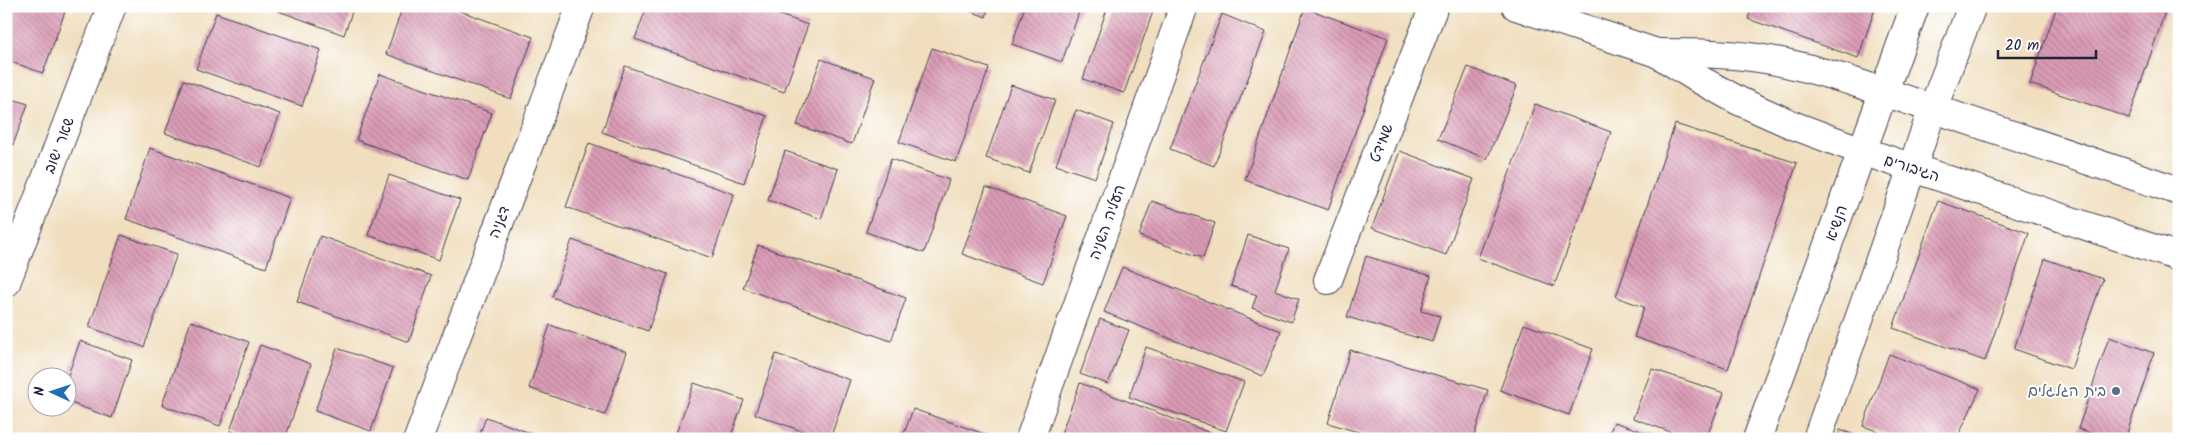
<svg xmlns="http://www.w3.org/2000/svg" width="2185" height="445" viewBox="0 0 2185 445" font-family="Kalam,'Playpen Sans Hebrew',sans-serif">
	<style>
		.building { fill: url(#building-back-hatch) }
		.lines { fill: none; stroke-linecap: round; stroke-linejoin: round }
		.minor-casing { stroke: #413e4f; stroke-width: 30 }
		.major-casing { stroke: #413e4f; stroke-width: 30 }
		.minor { stroke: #fff; stroke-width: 28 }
		.major { stroke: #fff; stroke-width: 28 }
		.service-dot { fill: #5c6f8a; stroke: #fff; stroke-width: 2 }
		.labels { text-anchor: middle; stroke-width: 4; stroke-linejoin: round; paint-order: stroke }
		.street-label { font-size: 15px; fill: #22223b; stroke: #fff }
		.service-label { font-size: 15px; fill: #4e5e75; stroke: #fff; text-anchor: end }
	</style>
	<defs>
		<pattern id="building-back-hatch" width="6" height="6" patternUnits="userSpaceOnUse" patternTransform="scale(1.25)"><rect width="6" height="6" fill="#db9cb6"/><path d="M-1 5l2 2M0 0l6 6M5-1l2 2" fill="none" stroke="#b17f95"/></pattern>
	</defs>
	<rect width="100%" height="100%" fill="#fff"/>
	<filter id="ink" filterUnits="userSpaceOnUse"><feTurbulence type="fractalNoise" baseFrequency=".02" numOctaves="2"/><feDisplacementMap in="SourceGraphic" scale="10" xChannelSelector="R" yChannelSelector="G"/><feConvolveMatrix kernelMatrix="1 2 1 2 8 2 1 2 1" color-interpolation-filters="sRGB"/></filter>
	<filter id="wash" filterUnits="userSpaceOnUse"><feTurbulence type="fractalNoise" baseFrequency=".0096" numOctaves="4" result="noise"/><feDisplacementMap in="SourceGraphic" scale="20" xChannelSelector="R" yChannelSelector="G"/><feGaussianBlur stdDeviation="1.12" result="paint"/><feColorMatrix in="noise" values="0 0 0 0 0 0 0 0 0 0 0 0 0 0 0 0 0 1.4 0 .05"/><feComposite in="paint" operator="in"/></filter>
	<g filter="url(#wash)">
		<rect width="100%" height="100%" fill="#f0debe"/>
		<g id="blocks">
			<g class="building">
				<polygon points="6,6 67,6 43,73 6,60"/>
				<polygon points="265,6 354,6 344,35"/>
				<polygon points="403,6 446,6 533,37 511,99 386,54"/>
				<polygon points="647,6 755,6 808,25 784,92 635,39"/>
				<polygon points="957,6 989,6 986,17"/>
				<polygon points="1025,6 1081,6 1062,62 1012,44"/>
				<polygon points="1108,6 1155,6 1124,93 1083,79"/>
				<polygon points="1752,6 1876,6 1858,58 1748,19"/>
				<polygon points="2057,6 2167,6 2129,118 2030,84"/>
				<polygon points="1305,8 1388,38 1328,210 1245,180"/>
				<polygon points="216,13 321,50 302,106 196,69"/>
				<polygon points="1222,14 1266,32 1214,166 1170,149"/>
				<polygon points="932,48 989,68 956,162 899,142"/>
				<polygon points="821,59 875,78 852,144 797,125"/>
				<polygon points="625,66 767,116 744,183 602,132"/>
				<polygon points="1468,67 1517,86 1487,159 1438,139"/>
				<polygon points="380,74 492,113 468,180 356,140"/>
				<polygon points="184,80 280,114 261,167 165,133"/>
				<polygon points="1011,85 1055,100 1029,173 986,158"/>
				<polygon points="6,97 28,104 13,145 6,142"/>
				<polygon points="1535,104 1611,132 1554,286 1478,258"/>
				<polygon points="1076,110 1114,124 1095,178 1056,165"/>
				<polygon points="1675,124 1797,163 1728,369 1634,337 1644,307 1616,297"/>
				<polygon points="589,143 734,194 712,258 566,207"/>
				<polygon points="150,148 290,198 266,268 126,219"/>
				<polygon points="785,151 838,169 821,219 768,200"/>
				<polygon points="1400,151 1474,179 1446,255 1372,228"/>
				<polygon points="891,159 949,180 924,253 866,232"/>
				<polygon points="389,175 460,200 439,260 368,235"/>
				<polygon points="986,187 1067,216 1043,283 962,254"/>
				<polygon points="1152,201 1215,223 1203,258 1139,236"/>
				<polygon points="1938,201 2029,233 1985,361 1893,328"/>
				<polygon points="121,235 177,254 144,347 89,327"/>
				<polygon points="1248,235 1289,249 1275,290 1299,299 1291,322 1252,308 1257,295 1231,286"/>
				<polygon points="320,236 431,276 409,342 297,302"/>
				<polygon points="572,240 668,274 648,331 552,297"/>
				<polygon points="758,245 906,298 891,341 743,288"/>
				<polygon points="1366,256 1431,276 1421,311 1440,316 1432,342 1347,317"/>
				<polygon points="2045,259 2103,279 2071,369 2014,349"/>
				<polygon points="1122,267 1281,331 1263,376 1104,312"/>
				<polygon points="1100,319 1129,330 1108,384 1080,374"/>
				<polygon points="191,321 249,342 220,426 162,405"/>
				<polygon points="1524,324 1593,349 1569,415 1500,390"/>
				<polygon points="550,325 627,352 605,415 529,388"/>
				<polygon points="2109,337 2154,353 2125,439 2107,439 2078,429"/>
				<polygon points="80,341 132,360 112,418 68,402 67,378"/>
				<polygon points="260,345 311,364 285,439 251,439 230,431"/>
				<polygon points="1146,347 1244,382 1226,431 1129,397"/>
				<polygon points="337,348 393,368 371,431 315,411"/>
				<polygon points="1350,350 1488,390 1473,439 1382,439 1328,423"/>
				<polygon points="776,354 850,380 830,439 824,439 755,414"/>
				<polygon points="1889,354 1980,389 1957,439 1900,439 1863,426"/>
				<polygon points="1652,369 1724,393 1706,439 1689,439 1633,418"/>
				<polygon points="694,383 744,400 730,439 674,439"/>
				<polygon points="1080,383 1226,439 1059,439"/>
				<polygon points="913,409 990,436 989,439 902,439"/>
				<polygon points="486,417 538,436 537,439 478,439"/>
				<polygon points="1614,422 1663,438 1663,439 1607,439"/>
				<polygon points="1840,430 1863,438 1863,439 1837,439"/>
			</g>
		</g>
	</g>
	<g filter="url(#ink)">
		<use href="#blocks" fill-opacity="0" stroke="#413e4f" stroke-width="1"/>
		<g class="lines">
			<defs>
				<g id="minor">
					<polyline points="1516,6 1657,53 1695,77 1739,101 1795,126 1862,151 2179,257"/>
					<path d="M1657,53C1691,53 1724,53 1758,58C1788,62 1818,71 1848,80L2179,191"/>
					<polyline points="1328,280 1434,6"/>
					<polyline points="6,283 112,6"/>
					<polyline points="418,439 581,6"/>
					<polyline points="1030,439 1184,6"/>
				</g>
				<g id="major">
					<polyline points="1757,439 1915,6"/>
					<polyline points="1817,439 1933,108 1972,6"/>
				</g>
			</defs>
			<use href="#minor" class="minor-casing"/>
			<use href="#major" class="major-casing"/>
			<use href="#minor" class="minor"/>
			<use href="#major" class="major"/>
		</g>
	</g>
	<circle class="service-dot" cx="2116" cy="391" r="5"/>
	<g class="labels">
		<g class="street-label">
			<text transform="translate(1381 143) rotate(-69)" y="5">שמידט</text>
			<text transform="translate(59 145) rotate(-69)" y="5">שאר ישוב</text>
			<text transform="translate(1912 168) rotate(18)" y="5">הגיבורים</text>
			<text transform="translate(499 222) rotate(-69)" y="5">דגניה</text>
			<text transform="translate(1107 222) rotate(-70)" y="5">העליה השניה</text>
			<text transform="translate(1836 223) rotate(-70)" y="5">הנשיא</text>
		</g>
		<g class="service-label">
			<text x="2106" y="396">בית הגלגלים</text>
		</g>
	</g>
	<rect width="2185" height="445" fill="none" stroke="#fff" stroke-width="25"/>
	<g transform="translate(52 392) rotate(273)"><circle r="24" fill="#ffffff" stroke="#a7a7b1"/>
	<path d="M0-4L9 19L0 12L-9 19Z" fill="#1f6fb2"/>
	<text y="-8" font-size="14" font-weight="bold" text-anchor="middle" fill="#22223b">N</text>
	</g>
	<path d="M1998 50v8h98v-8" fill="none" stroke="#22223b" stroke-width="2.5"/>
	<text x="2005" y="50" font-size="15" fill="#22223b" stroke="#ffffff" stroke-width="4" paint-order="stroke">20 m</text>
</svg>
